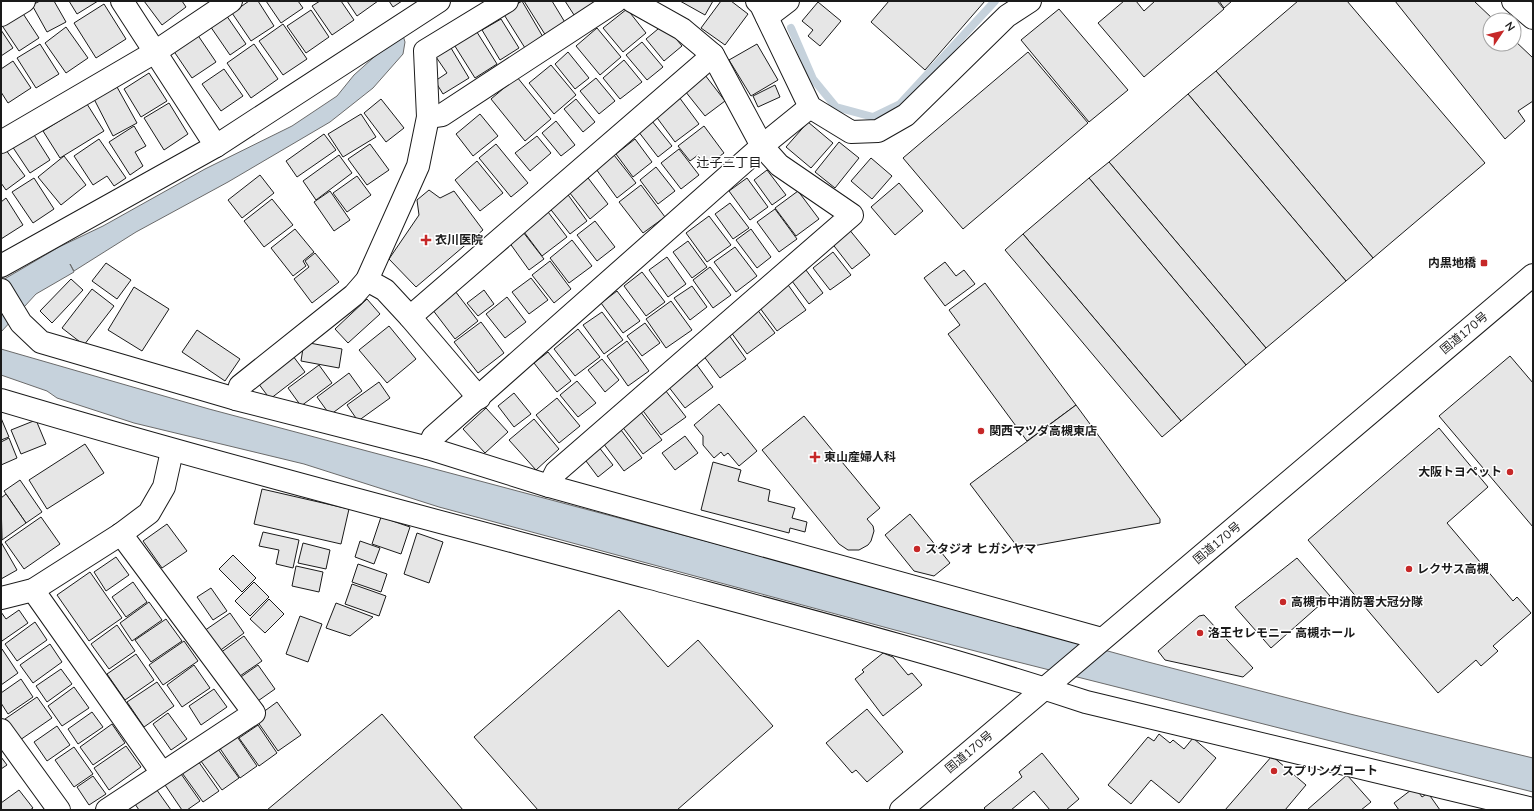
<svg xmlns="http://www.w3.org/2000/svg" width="1534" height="811" viewBox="0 0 1534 811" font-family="Mulish,'Noto Sans JP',sans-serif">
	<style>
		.water { fill: #c6d2dc; stroke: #6a6a6a }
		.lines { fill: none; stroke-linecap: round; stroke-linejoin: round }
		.stream { stroke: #c6d2dc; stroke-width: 8 }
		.building { fill: #e6e6e6; stroke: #1a1a1a }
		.minor-casing { stroke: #1a1a1a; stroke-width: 24 }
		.highway-casing { stroke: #1a1a1a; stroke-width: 24 }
		.minor { stroke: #fff; stroke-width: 22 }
		.highway { stroke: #fff; stroke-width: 22 }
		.poi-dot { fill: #c62828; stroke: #fff; stroke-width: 1.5 }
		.labels { text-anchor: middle; stroke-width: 3; stroke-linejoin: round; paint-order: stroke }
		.poi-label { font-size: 12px; font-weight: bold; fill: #1a1a1a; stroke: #fff; text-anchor: start }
		.street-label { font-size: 12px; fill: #1a1a1a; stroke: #fff }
		.neighbourhood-label { font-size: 13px; fill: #1a1a1a; stroke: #fff }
	</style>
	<rect width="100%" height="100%" fill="#fff"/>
	<g class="water">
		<polygon points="402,32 405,42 403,54 373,88 330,122 228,182 136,232 74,271 70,264 74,272 36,294 1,332 1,281 59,247 103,226 205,169 292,126 337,96 354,75"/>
		<polygon points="1,349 209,409 713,543 1148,662 1350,714 1533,758 1533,792 1002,658 895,630 439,507 304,464 134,423 57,398 47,391 1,375"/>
	</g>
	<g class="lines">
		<polyline class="stream" points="791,28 813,79 836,107 873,117 900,104 995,1"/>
	</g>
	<g class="building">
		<polygon points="40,1 54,1 66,22 47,32 32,5"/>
		<polygon points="69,1 98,1 77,14"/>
		<polygon points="144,1 182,1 186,7 162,25"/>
		<polygon points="249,1 258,1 274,26 251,41 232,13"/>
		<polygon points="266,1 298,1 303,8 281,23"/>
		<polygon points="320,1 341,1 354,20 332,35 312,6"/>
		<polygon points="347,1 378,1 357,16"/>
		<polygon points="389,1 402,1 393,7"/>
		<polygon points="522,1 543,37 525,48 503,13"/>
		<polygon points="524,1 552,1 566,24 546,36"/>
		<polygon points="565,1 603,1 576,18"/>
		<polygon points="680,1 713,1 705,15"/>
		<polygon points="721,1 731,1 748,14 725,45 701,28"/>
		<polygon points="889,1 985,1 925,70 871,22"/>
		<polygon points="1124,1 1136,1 1144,11 1155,1 1217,1 1224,9 1144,77 1098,23"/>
		<polygon points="1219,1 1232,1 1224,8"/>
		<polygon points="1298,1 1347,1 1485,163 1373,258 1216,71"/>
		<polygon points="1395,1 1474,1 1494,20 1490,20 1490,44 1514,44 1514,40 1533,58 1533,101 1518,111 1525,121 1505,139"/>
		<polygon points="818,2 841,21 820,46 808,36 813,30 802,21"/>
		<polygon points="104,4 126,39 96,58 74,23"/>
		<polygon points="20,9 39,38 19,51 1,24"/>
		<polygon points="627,9 646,33 623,52 603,28"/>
		<polygon points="1059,9 1128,90 1089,122 1021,40"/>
		<polygon points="311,10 329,37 306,53 287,26"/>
		<polygon points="224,12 246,44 230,55 208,23"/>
		<polygon points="501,19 519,48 500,60 482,30"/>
		<polygon points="283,24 307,59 283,75 259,41"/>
		<polygon points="664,24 682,46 664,61 646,39"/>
		<polygon points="66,27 88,58 66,73 45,43"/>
		<polygon points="597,28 621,57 600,75 576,46"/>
		<polygon points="475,29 497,64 475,78 453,43"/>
		<polygon points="1,30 13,48 1,56"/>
		<polygon points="197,34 216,62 192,78 173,50"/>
		<polygon points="642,42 663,67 647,80 626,55"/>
		<polygon points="40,44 59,74 36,88 17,58"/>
		<polygon points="254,44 278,79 251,98 227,63"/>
		<polygon points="757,44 778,80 751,96 729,60"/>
		<polygon points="451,48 469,78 443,94 435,81 447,73 436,57"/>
		<polygon points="568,52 589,78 575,89 555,64"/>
		<polygon points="1028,52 1088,123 963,229 903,158"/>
		<polygon points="624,60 642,82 620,99 603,78"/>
		<polygon points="13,61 31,88 8,103 1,92 1,69"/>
		<polygon points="551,65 576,95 554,114 529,83"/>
		<polygon points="224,69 243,96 221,111 202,84"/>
		<polygon points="1216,71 1373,258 1346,281 1188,94"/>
		<polygon points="149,73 167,101 141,117 124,89"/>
		<polygon points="705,75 725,101 705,116 685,91"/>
		<polygon points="517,77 551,119 525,141 491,99"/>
		<polygon points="596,78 615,101 599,114 580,91"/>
		<polygon points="775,85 780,97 758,107 753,96"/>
		<polygon points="117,87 137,123 113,136 94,99"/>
		<polygon points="1188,94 1346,281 1266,348 1109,162"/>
		<polygon points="679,97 699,124 675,142 655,115"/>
		<polygon points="381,99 404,128 386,142 364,113"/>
		<polygon points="576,99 595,122 583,132 564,109"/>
		<polygon points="169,103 188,134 164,150 144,118"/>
		<polygon points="87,104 104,131 60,158 43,131"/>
		<polygon points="361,114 376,137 343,157 328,134"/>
		<polygon points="480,114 498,136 473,156 456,134"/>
		<polygon points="556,121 575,145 561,156 542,133"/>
		<polygon points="652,121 672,146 658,157 638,131"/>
		<polygon points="808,122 833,143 811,168 786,147"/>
		<polygon points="134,126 146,146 135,152 143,166 130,175 109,142"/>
		<polygon points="704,126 724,153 706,166 698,155 690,161 678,146"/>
		<polygon points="31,130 50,160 30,173 10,143"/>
		<polygon points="324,134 336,150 297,177 286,161"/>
		<polygon points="537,136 551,153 530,171 515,153"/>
		<polygon points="99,139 126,178 114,186 107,176 93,185 74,156"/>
		<polygon points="635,139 652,162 633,177 616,154"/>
		<polygon points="839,142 859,158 835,188 815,172"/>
		<polygon points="370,144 389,170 367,185 348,159"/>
		<polygon points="496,144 528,183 511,197 479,158"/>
		<polygon points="3,146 25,176 6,190 1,183 1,147"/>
		<polygon points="679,149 699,175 681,189 661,163"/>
		<polygon points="339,155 352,173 316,200 303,181"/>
		<polygon points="614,155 636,183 617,198 596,169"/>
		<polygon points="64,156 86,185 61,205 38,177"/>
		<polygon points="871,158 892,176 872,199 851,181"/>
		<polygon points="477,161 503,193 480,211 455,180"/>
		<polygon points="1109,162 1266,348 1246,365 1089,178"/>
		<polygon points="656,167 675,191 658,204 640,180"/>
		<polygon points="767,170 786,195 772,205 754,180"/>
		<polygon points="585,174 608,204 590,219 566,188"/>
		<polygon points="260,175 274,193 242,218 228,200"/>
		<polygon points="357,176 371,195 347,212 333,193"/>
		<polygon points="34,178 54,209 33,223 12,192"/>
		<polygon points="747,178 768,207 750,220 729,191"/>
		<polygon points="1089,178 1246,365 1181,421 1023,234"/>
		<polygon points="899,183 923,211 895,235 871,207"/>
		<polygon points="641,185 665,217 643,233 619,202"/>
		<polygon points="429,190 440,198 454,191 483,230 416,287 389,259 419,215 417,200"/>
		<polygon points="330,191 350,220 334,231 314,202"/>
		<polygon points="798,191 819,219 796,236 775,208"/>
		<polygon points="566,192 587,221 570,234 548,206"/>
		<polygon points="6,198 23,225 1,239 1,202"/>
		<polygon points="272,199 293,225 264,247 244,221"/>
		<polygon points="730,203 749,228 733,239 715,214"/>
		<polygon points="545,208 567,237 542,256 521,228"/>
		<polygon points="775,209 797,239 779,252 757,222"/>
		<polygon points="709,216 731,245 707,262 686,233"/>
		<polygon points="595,221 615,247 597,261 577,235"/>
		<polygon points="848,228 870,255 852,269 831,242"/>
		<polygon points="295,229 314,252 303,261 306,266 293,276 271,248"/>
		<polygon points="751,229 771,257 757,268 736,240"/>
		<polygon points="523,232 544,259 529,270 509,242"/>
		<polygon points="1023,234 1181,421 1162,437 1005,250"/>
		<polygon points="572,240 592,266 569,283 550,258"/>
		<polygon points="688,241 707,267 692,278 673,252"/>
		<polygon points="735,247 757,276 736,292 714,262"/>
		<polygon points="833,252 851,275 830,290 813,268"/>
		<polygon points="315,253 339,282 312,303 294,279 309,267 305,261"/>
		<polygon points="667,257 686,284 668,297 649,270"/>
		<polygon points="550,261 571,289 554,303 532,275"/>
		<polygon points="945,262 956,276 964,270 975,284 945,306 924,278"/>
		<polygon points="106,263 131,280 117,299 92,281"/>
		<polygon points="803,266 823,293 809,304 789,277"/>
		<polygon points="710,267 731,295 713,308 693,280"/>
		<polygon points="642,272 665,302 646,316 624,286"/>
		<polygon points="531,278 548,300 529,314 512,292"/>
		<polygon points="71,279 83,290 52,323 40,311"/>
		<polygon points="786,282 806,310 777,331 757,304"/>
		<polygon points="985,283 1076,405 1027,441 948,334 960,325 949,310"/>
		<polygon points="692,286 707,307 690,320 674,298"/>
		<polygon points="134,287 169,309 142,351 108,330"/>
		<polygon points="452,287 478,321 455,339 429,305"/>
		<polygon points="92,289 114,306 84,345 62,328"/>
		<polygon points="484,290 494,304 478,316 467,303"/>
		<polygon points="617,291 640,321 623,333 601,303"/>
		<polygon points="507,297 526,322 505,338 486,314"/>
		<polygon points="367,299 380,314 348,343 335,329"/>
		<polygon points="671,301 692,330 666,348 646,319"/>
		<polygon points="756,308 775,333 747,354 728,328"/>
		<polygon points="602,312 623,340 604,354 583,325"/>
		<polygon points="481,322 504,353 478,373 454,342"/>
		<polygon points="645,323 660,343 642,356 627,336"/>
		<polygon points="389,326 416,359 387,383 359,350"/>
		<polygon points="578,329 600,357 575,376 554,349"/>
		<polygon points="197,330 240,359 225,381 182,352"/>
		<polygon points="726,331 746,359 720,378 700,351"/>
		<polygon points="627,341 649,371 628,386 607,356"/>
		<polygon points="304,342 342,349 339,368 301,361"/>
		<polygon points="548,352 571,381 557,392 534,363"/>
		<polygon points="293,356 305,372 270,399 258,383"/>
		<polygon points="1510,356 1533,383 1533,527 1439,416"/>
		<polygon points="602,359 619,380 605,392 588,370"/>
		<polygon points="319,365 332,383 301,406 288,388"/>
		<polygon points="697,365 713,387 685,408 668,386"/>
		<polygon points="349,373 362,391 330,415 317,397"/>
		<polygon points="577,381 596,403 578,417 560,395"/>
		<polygon points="379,382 390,398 358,421 347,405"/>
		<polygon points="662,386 686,417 661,435 638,404"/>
		<polygon points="514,393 531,414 514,427 498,406"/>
		<polygon points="557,398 580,426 559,443 536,415"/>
		<polygon points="719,404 757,451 739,466 728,453 724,456 721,452 714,458 703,445 703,436 694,425"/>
		<polygon points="1076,405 1160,519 1160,523 1016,549 1016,545 970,484"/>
		<polygon points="486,408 508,432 485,453 463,429"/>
		<polygon points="640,411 662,440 643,454 621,425"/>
		<polygon points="804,416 880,508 867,519 873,526 874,531 871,541 868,545 859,550 848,550 839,544 762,450"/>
		<polygon points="1,418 9,437 1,440"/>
		<polygon points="534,419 559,449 536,470 509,440"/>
		<polygon points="36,420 46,444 21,454 11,430"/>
		<polygon points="618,426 642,458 624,471 600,439"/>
		<polygon points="1439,428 1488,487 1447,523 1513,601 1517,597 1531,613 1493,646 1498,651 1481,666 1476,660 1438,693 1308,540"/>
		<polygon points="685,436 698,453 675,470 662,453"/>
		<polygon points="9,438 17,458 1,465 1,442"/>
		<polygon points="85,444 104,473 47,509 29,480"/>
		<polygon points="598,446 613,465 598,477 583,457"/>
		<polygon points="713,462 741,470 738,481 770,490 768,501 795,508 792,518 807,522 805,532 790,528 789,533 701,510"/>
		<polygon points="20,480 42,512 26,523 4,491"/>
		<polygon points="262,489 349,509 341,544 254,524"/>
		<polygon points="6,494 26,523 2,540 1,498"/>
		<polygon points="910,514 950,563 934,576 914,571 885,535"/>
		<polygon points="41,517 60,544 24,569 5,542"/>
		<polygon points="381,517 410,527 401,554 372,544"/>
		<polygon points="167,524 187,551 162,568 143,541"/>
		<polygon points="263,532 299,540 293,568 276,564 279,550 259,546"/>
		<polygon points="417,533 443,542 429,583 404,574"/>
		<polygon points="360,541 380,548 374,564 355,557"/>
		<polygon points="1,542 17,570 1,579"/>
		<polygon points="303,543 330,550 326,569 298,563"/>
		<polygon points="233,555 256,578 242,592 219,569"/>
		<polygon points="116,557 129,575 106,591 94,572"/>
		<polygon points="1297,558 1330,596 1271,648 1235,607"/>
		<polygon points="358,564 387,574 381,592 352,582"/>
		<polygon points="296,566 323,572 319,592 292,586"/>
		<polygon points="90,572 122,618 89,641 57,595"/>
		<polygon points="133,582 147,602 126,617 112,597"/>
		<polygon points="254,582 269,597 250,616 235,601"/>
		<polygon points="352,584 386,596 379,616 345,604"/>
		<polygon points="211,588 227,611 213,620 197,597"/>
		<polygon points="269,599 284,614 265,633 250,619"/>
		<polygon points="149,602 162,620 132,641 120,623"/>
		<polygon points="336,603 373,617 350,636 326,628"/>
		<polygon points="19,610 28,623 2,641 1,639 1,612 6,619"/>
		<polygon points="619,610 668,667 698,640 773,726 677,810 538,810 474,737"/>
		<polygon points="230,613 244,633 218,652 204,631"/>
		<polygon points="1204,615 1253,668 1243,677 1165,660 1158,651 1199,616"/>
		<polygon points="300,616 322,624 308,662 286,654"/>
		<polygon points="166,619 182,641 151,662 135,640"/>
		<polygon points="35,622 47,640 17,661 5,644"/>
		<polygon points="117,625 135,651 109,669 91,644"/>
		<polygon points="244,636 262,661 237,678 220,653"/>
		<polygon points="184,641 198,661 163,685 149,665"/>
		<polygon points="50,644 62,662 33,683 20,665"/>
		<polygon points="2,649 18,673 1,685 1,650"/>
		<polygon points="883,653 893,657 908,675 912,673 922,685 883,716 855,679 864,672 862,670"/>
		<polygon points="136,654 154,680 125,700 107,674"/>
		<polygon points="194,665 210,688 182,707 167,685"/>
		<polygon points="258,665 275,689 255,703 238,679"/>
		<polygon points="61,669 72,684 47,702 36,686"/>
		<polygon points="21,679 33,697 8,714 1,703 1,693"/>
		<polygon points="157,682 174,706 144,727 127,702"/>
		<polygon points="74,687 89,708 62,726 48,706"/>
		<polygon points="214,689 227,707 201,725 189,706"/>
		<polygon points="37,697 52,718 20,740 5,719"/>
		<polygon points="277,702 301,735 278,751 255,718"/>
		<polygon points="867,709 903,752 867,782 856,770 852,773 826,743"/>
		<polygon points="92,712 103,727 78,744 68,729"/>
		<polygon points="168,713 187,739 171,750 153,724"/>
		<polygon points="382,714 463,810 267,810"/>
		<polygon points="112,724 125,743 93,765 80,747"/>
		<polygon points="258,725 277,753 259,766 239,738"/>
		<polygon points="57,726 70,745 47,761 34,742"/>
		<polygon points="1159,734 1170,743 1173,740 1184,749 1193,738 1216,758 1179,803 1151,780 1131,804 1108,785 1148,737 1154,741"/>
		<polygon points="236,735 257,766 240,778 219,747"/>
		<polygon points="215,745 239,778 222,790 198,757"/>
		<polygon points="126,746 141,767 109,790 94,768"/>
		<polygon points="74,747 93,774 74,787 55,760"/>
		<polygon points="1042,753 1079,799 1066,810 1050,810 1034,791 1011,810 986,810 984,808 1022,777 1019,772"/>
		<polygon points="1272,756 1306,785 1285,810 1225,810"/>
		<polygon points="1,757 7,765 1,769"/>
		<polygon points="196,758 219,791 203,802 180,770"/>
		<polygon points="179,771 200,801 187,810 182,810 163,782"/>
		<polygon points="1347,775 1371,802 1361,810 1307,810"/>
		<polygon points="93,776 106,794 89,805 77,787"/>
		<polygon points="154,786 171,810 139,810 133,801"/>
		<polygon points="1415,787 1422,797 1428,793 1440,810 1399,810 1394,803"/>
		<polygon points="19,790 33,808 30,810 1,810 1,803"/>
	</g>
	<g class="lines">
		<defs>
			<g id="minor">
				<polyline points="122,1 216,146"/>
				<polyline points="757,1 761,5 810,107 851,132 878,131 906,115 1007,16 1030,1"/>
				<polyline points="1513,1 1533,18"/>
				<polyline points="1,15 24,1"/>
				<polyline points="767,17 788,1"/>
				<polyline points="428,117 442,115 616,1"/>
				<polyline points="1,142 155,52 231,1"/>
				<polyline points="1,266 216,146 439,1"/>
				<polyline points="367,280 385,290 410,317 479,398"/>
				<polyline points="1,290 21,323 41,342 236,399 428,448 549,486 1102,639"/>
				<polyline points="410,317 713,55"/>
				<polyline points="236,399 240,386 354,295 367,280 418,166 428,117 425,51 507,1"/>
				<path d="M1,400C216,464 434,520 651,578C796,617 943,655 1086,702L1533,809"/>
				<polyline points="428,448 433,437 762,146 810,107"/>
				<polyline points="549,486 556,472 852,215 779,165 762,146 713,55 682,29 632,1"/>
				<polyline points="33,590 162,773"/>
				<polyline points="1,598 33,590 121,534 149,513 164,487 172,451"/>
				<polyline points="1,730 59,810"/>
				<polyline points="107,810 254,713 121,534"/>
			</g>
			<polyline id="highway" points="901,810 1533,275"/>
		</defs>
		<use href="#minor" class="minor-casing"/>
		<use href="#highway" class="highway-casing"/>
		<use href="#minor" class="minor"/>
		<use href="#highway" class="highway"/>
	</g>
	<g class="poi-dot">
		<path d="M424 234h4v4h4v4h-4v4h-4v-4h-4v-4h4z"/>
		<rect x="1480" y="259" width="8" height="8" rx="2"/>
		<circle cx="981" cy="431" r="4"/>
		<path d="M813 451h4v4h4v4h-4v4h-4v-4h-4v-4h4z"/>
		<circle cx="1510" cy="472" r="4"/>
		<circle cx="917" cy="549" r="4"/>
		<circle cx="1409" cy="569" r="4"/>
		<circle cx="1283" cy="602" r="4"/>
		<circle cx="1200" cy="633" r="4"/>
		<circle cx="1274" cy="771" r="4"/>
	</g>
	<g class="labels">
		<g class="poi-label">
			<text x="435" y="244">衣川医院</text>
			<text x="1476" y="267" text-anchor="end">内黒地橋</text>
			<text x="989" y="435">関西マツダ高槻東店</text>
			<text x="824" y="461">東山産婦人科</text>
			<text x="1502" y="476" text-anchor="end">大阪トヨペット</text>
			<text x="925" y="553">スタジオ ヒガシヤマ</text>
			<text x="1417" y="573">レクサス高槻</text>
			<text x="1291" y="606">高槻市中消防署大冠分隊</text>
			<text x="1208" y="637">洛王セレモニー 高槻ホール</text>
			<text x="1282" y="775">スプリングコート</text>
		</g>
		<g class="street-label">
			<text transform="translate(1464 333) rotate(-40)" y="4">国道170号</text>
			<text transform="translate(1217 543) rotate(-40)" y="4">国道170号</text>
			<text transform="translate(969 752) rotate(-40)" y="4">国道170号</text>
		</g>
		<g class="neighbourhood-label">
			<text x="729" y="167">辻子三丁目</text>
		</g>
	</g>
	<rect width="1534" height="811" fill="none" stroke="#1a1a1a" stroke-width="4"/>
	<g transform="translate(1502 32) rotate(55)"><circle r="19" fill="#ffffff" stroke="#a3a3a3"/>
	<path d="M0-3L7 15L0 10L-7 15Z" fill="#c62828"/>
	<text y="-6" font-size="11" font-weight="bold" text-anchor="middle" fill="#1a1a1a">N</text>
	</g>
</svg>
